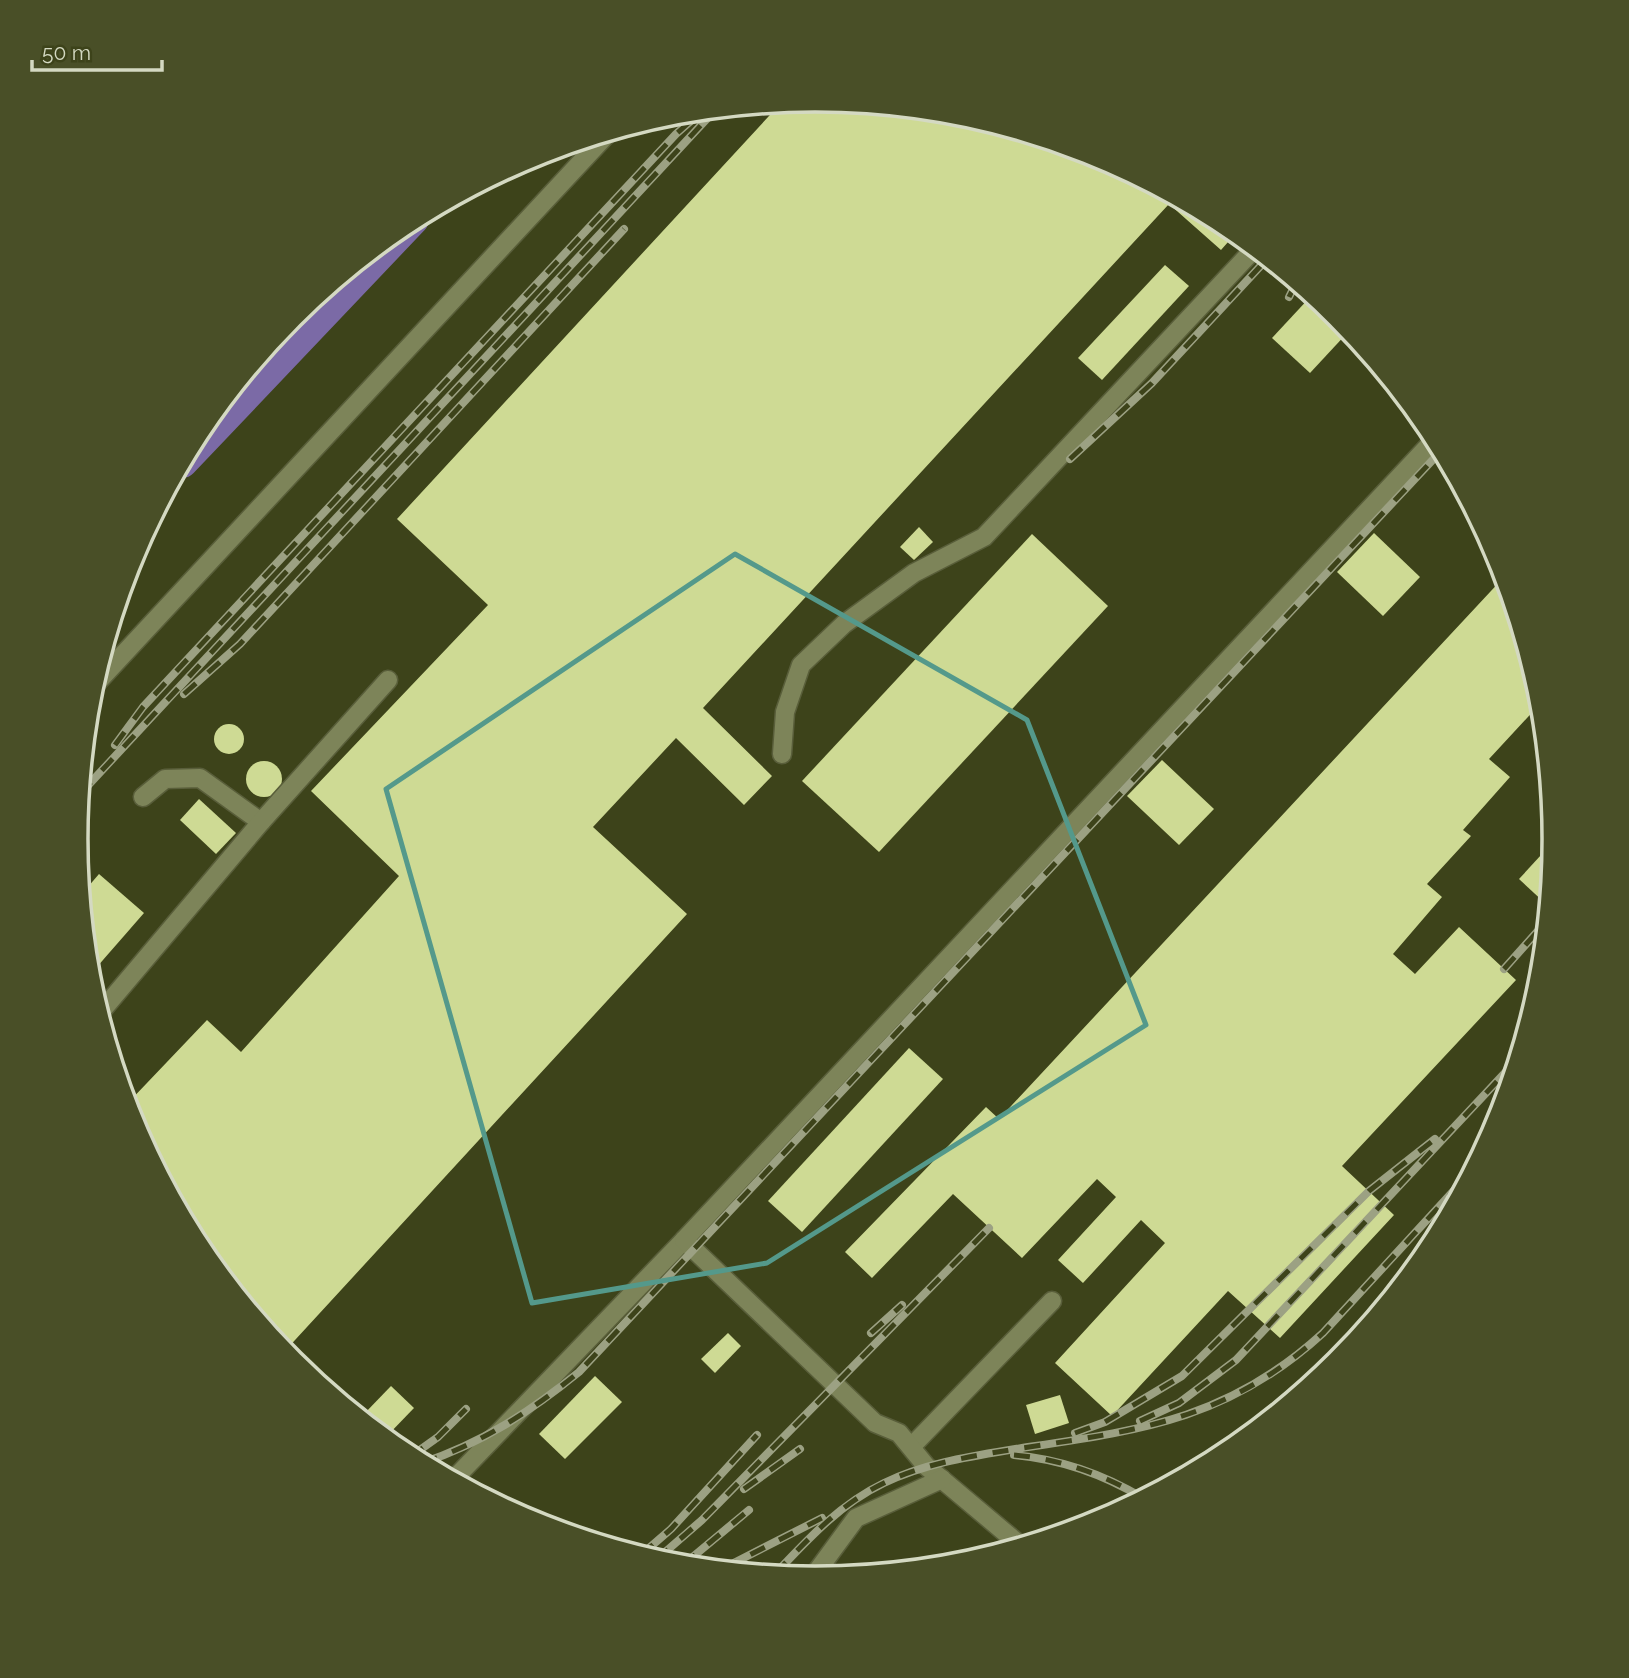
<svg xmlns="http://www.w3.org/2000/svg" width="1629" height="1678" viewBox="0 0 1629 1678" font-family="Raleway,sans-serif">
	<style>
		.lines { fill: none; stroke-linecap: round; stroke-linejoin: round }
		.river { stroke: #7b6aa6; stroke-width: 32 }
		.building { fill: #ceda94 }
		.minor-casing { stroke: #595e3a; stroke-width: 21 }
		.minor { stroke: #7d8459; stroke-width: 18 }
		.rail-casing { stroke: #9ca183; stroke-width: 8 }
		.rail { stroke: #3d431a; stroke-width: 5; stroke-dasharray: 16; stroke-linecap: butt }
		.marked { fill: none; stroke: #54998b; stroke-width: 5; stroke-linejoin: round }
		.rim { fill: none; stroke: #d4d9c2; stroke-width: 3.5 }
	</style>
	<rect width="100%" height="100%" fill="#3d431a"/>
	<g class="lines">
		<polyline class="river" points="182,462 413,219"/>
	</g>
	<g class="building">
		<polygon points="815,100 959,114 1098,156 1236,233 1221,250 1169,204 703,708 772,776 744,805 676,738 593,827 687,914 284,1352 200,1249 147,1151 153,1145 135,1128 126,1105 207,1020 241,1052 399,876 311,791 488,605 397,519 781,103"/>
		<polygon points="1165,265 1189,286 1102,380 1078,358"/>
		<polygon points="1312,295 1349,331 1310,373 1272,338"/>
		<polygon points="919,527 933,542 914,560 900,547"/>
		<polygon points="1374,533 1420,577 1383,616 1337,572"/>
		<polygon points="1032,534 1108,606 879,852 802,781"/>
		<polygon points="1504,577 1540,704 1489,759 1510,777 1463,830 1471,836 1427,884 1442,897 1393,954 1415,974 1459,927 1516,980 1342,1166 1394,1215 1280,1338 1228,1291 1112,1416 1055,1363 1165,1243 1141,1220 1083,1283 1058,1260 1116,1197 1097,1179 1022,1258 953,1194 872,1278 845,1252 986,1107 999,1119"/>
		<circle cx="229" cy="739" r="15"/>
		<polygon points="1162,760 1214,809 1179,845 1127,796"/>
		<circle cx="264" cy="779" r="18"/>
		<polygon points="199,799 236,833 216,854 180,820"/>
		<polygon points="1553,842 1547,905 1519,879"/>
		<polygon points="99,874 144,913 89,976 81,895"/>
		<polygon points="909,1048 943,1079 802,1232 768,1201"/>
		<polygon points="728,1333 741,1346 715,1373 701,1359"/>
		<polygon points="595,1376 622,1402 565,1459 539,1434"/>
		<polygon points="391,1386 414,1408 386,1437 363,1415"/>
		<polygon points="1060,1395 1069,1423 1035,1434 1026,1405"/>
	</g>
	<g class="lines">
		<defs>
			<g id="minor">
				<polyline points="91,689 609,132"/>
				<polyline points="782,754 785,712 801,665 844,624 914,573 984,537 1255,248"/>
				<polyline points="143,797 165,779 200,778 261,822"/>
				<polyline points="99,1014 261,822 388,680"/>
				<polyline points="912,1446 1052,1301"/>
				<polyline points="453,1480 684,1240"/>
				<polyline points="1020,1545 926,1466 899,1433 875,1423 684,1240 1435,439"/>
				<polyline points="812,1578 856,1518 942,1479"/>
			</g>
		</defs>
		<use href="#minor" class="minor-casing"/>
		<use href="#minor" class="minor"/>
		<defs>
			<g id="rail">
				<polyline points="1289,297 1296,283"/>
				<polyline points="1070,459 1152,383 1267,259"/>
				<polyline points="184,694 240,644 624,229"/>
				<polyline points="115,745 143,707 676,134 702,111"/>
				<polyline points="80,794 716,109"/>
				<polyline points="1504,969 1545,923"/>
				<polyline points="871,1333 902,1305"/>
				<polyline points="1140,1421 1179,1403 1236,1360 1516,1061"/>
				<polyline points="1075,1433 1105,1422 1182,1376 1369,1191 1435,1139"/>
				<path d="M1014,1455C1060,1459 1103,1474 1143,1498"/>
				<polyline points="410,1457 438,1437 466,1409"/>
				<path d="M422,1463C482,1443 530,1412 579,1372L1441,451"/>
				<polyline points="744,1489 800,1449"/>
				<polyline points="641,1555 671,1529 757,1435"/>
				<polyline points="656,1560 702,1520 989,1228"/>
				<polyline points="683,1565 749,1510"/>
				<polyline points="722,1569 822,1518"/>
				<path d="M775,1574C808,1539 840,1504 884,1483C928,1462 974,1456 1022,1448C1142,1430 1229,1419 1323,1333L1470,1173"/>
			</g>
		</defs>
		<use href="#rail" class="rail-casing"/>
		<use href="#rail" class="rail"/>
	</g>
	<path class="marked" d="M735,554L1027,720L1146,1025L767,1263L532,1303L386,789Z"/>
	<path d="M0 0H1629V1678H0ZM88 839a727 727 0 1 1 1454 0a727 727 0 1 1-1454 0Z" fill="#494f27" fill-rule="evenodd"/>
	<path class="rim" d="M88 839a727 727 0 1 1 1454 0a727 727 0 1 1-1454 0Z"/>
	<path d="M32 60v10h130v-10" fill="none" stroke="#d4d9c2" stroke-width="3.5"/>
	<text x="42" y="60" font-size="21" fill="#d4d9c2" stroke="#3d431a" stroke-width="5" paint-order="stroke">50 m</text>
</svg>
